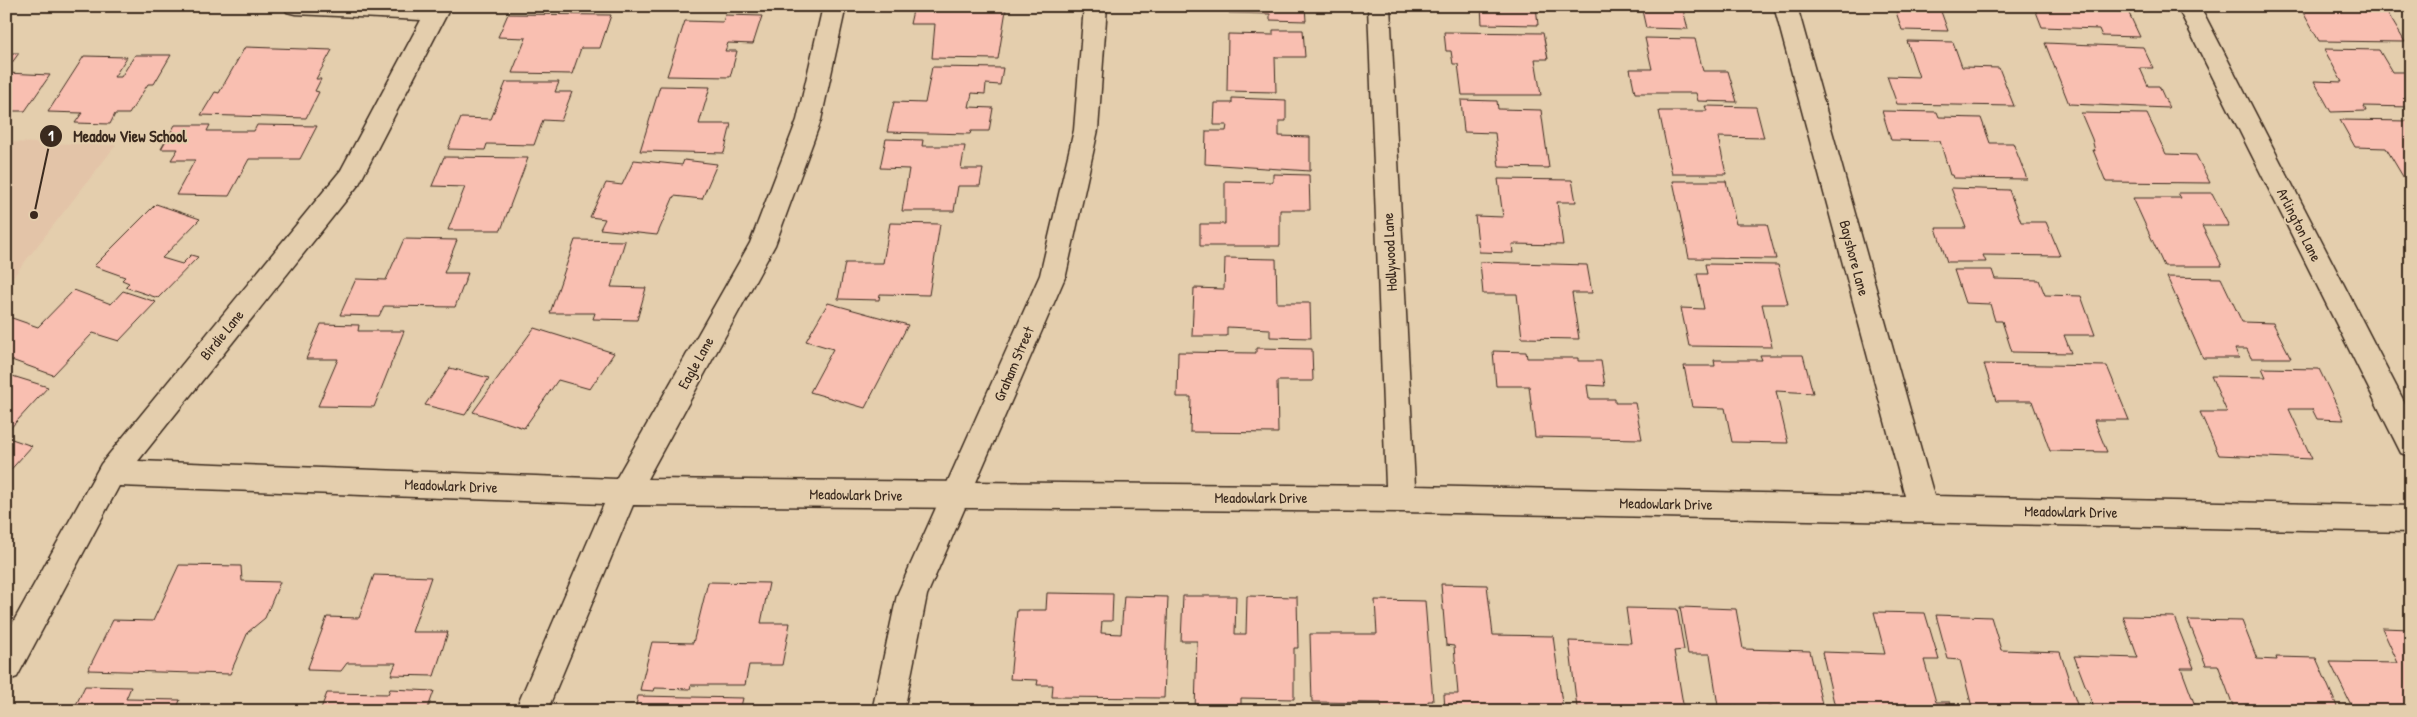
<svg xmlns="http://www.w3.org/2000/svg" width="2417" height="717" viewBox="0 0 2417 717" font-family="'Patrick Hand',sans-serif">
	<style>
		.built { fill: #e3c4a8 }
		.building { fill: #f9bfb1; stroke: #3b2a1e }
		.lines { fill: none; stroke-linecap: round; stroke-linejoin: round }
		.minor-casing { stroke: #3b2a1e; stroke-width: 3 }
		.tertiary-casing { stroke: #3b2a1e; stroke-width: 3 }
		.minor { fill: #e4cead; fill-rule: evenodd }
		.tertiary { fill: #e4cead; fill-rule: evenodd }
		.labels { text-anchor: middle; stroke-width: 4; stroke-linejoin: round; paint-order: stroke }
		.street-label { font-size: 15px; fill: #3b2a1e; stroke: #e4cead }
		.leader { fill: none; stroke: #3b2a1e; stroke-width: 2 }
		.callout-dot { fill: #3b2a1e; stroke: #e4cead; stroke-width: 2 }
		.mark-label { font-size: 15px; text-anchor: middle; font-weight: bold; fill: #fff }
		.callout-label { font-size: 16px; text-anchor: middle; font-weight: bold; fill: #3b2a1e; stroke: #e4cead; stroke-width: 4; stroke-linejoin: round; paint-order: stroke }
	</style>
	<rect width="100%" height="100%" fill="#e4cead"/>
	<filter id="ink" filterUnits="userSpaceOnUse"><feTurbulence type="fractalNoise" baseFrequency=".02" numOctaves="2"/><feDisplacementMap in="SourceGraphic" scale="10" xChannelSelector="R" yChannelSelector="G"/><feConvolveMatrix kernelMatrix="1 2 1 2 8 2 1 2 1" color-interpolation-filters="sRGB"/></filter>
	<g filter="url(#ink)">
		<polygon class="built" points="6,142 116,145 6,286"/>
		<g class="building">
			<polygon points="718,6 764,6 763,9"/>
			<polygon points="914,6 987,6 986,10 1006,10 998,59 932,58 935,24 910,24"/>
			<polygon points="1229,6 1305,6 1306,21 1270,20 1270,14 1229,13"/>
			<polygon points="1481,6 1536,6 1538,25 1482,24"/>
			<polygon points="1641,6 1682,6 1688,29 1646,28"/>
			<polygon points="1894,6 1939,6 1948,31 1902,30"/>
			<polygon points="2050,6 2127,9 2140,37 2102,36 2099,29 2042,27 2035,9 2051,10"/>
			<polygon points="2365,6 2369,12 2387,12 2405,42 2319,41 2300,7 2258,6"/>
			<polygon points="508,14 611,15 600,48 581,48 572,74 512,73 526,38 498,37"/>
			<polygon points="725,15 762,16 753,44 728,43 725,51 737,51 730,77 667,76 685,21 723,22"/>
			<polygon points="1273,30 1303,30 1305,57 1275,57 1276,92 1227,91 1228,34 1273,35"/>
			<polygon points="1444,32 1543,33 1548,59 1535,59 1541,95 1462,95 1458,64 1453,64 1451,51 1446,51"/>
			<polygon points="1645,38 1695,39 1703,71 1728,71 1737,102 1698,101 1696,93 1635,93 1630,69 1652,69"/>
			<polygon points="1907,41 1953,42 1962,67 1999,68 2014,106 1897,104 1887,76 1919,77"/>
			<polygon points="2045,43 2143,47 2153,68 2140,68 2148,86 2159,86 2169,108 2069,104"/>
			<polygon points="245,47 332,50 316,79 321,79 315,91 319,92 306,118 201,115 215,92 219,93"/>
			<polygon points="2324,49 2379,50 2392,72 2411,72 2411,107 2364,106 2366,111 2331,112 2314,81 2342,82"/>
			<polygon points="6,53 19,53 6,71"/>
			<polygon points="135,55 171,55 154,84 148,84 129,114 115,114 110,124 75,123 82,113 48,112 84,56 127,57 114,77 121,77"/>
			<polygon points="932,67 1003,68 1000,85 986,84 985,94 972,93 969,107 993,108 989,131 971,131 970,134 887,132 894,102 925,103"/>
			<polygon points="6,73 50,75 25,111 6,111"/>
			<polygon points="506,82 559,82 555,92 572,92 561,121 543,120 534,145 487,144 485,150 448,149 461,118 491,119"/>
			<polygon points="660,86 710,87 699,124 731,124 724,153 640,151"/>
			<polygon points="1232,98 1286,100 1286,121 1279,121 1279,136 1310,137 1310,171 1205,164 1206,131 1226,131 1227,125 1214,125 1215,103 1232,103"/>
			<polygon points="1461,100 1497,101 1498,109 1541,110 1549,168 1499,167 1495,133 1464,132"/>
			<polygon points="1705,106 1756,107 1764,138 1718,137 1726,174 1672,174 1659,111 1707,111"/>
			<polygon points="1882,111 1937,112 1939,117 1981,118 1990,143 2013,143 2027,179 1953,178 1952,175 1950,175 1940,141 1891,140"/>
			<polygon points="2081,113 2147,114 2166,154 2196,155 2210,183 2106,182 2093,150 2095,151 2092,139"/>
			<polygon points="2340,120 2411,121 2411,186 2408,185 2386,148 2355,147"/>
			<polygon points="175,125 210,125 207,131 254,131 257,125 317,126 300,159 249,159 229,196 176,195 195,160 171,160 178,149 161,149"/>
			<polygon points="886,139 923,140 922,146 965,146 961,169 983,169 980,186 958,186 954,211 902,211 909,169 880,168"/>
			<polygon points="444,157 528,158 501,230 448,230 465,187 432,186"/>
			<polygon points="634,160 682,165 684,160 717,164 702,199 674,196 657,235 600,229 605,219 590,217 606,183 622,185"/>
			<polygon points="1273,174 1309,175 1310,210 1280,210 1280,246 1200,246 1200,224 1225,224 1225,181 1273,182"/>
			<polygon points="1498,179 1572,180 1576,202 1557,202 1563,245 1512,244 1513,253 1479,252 1475,216 1503,217"/>
			<polygon points="1673,181 1726,181 1736,224 1767,224 1776,259 1689,258"/>
			<polygon points="1951,188 2009,190 2021,222 2046,222 2060,256 1983,255 1986,262 1947,262 1936,228 1966,228"/>
			<polygon points="2178,193 2212,193 2229,226 2202,226 2222,266 2164,266 2133,198 2181,198"/>
			<polygon points="156,204 200,219 162,258 182,264 191,255 198,257 158,298 125,287 129,283 122,280 125,277 94,266"/>
			<polygon points="890,223 940,224 929,295 880,294 879,300 838,299 845,263 883,263"/>
			<polygon points="404,239 457,240 444,273 468,273 455,307 384,306 379,316 340,315 356,279 386,280"/>
			<polygon points="575,240 625,241 611,287 646,288 637,320 593,319 595,313 550,313"/>
			<polygon points="1225,258 1276,259 1277,303 1310,303 1311,338 1270,337 1270,329 1227,327 1227,336 1192,336 1194,288 1224,289"/>
			<polygon points="1480,262 1587,265 1592,293 1572,293 1579,339 1522,338 1517,294 1483,294"/>
			<polygon points="1705,264 1778,265 1788,304 1762,304 1772,347 1689,346 1681,308 1704,309 1697,274 1707,274"/>
			<polygon points="1954,270 1992,270 1995,279 2039,280 2045,295 2081,296 2095,335 2064,335 2071,353 2012,352 2002,321 1995,321 1990,304 1965,303"/>
			<polygon points="2167,277 2221,278 2242,322 2273,323 2291,358 2251,358 2247,349 2235,349 2239,358 2203,358"/>
			<polygon points="74,290 111,304 123,291 156,302 119,341 93,333 53,375 6,358 6,319 9,317 38,327"/>
			<polygon points="828,303 908,325 865,408 810,392 833,349 806,341"/>
			<polygon points="321,324 359,325 358,331 404,331 374,407 318,406 338,359 306,359"/>
			<polygon points="534,328 614,353 590,389 558,380 524,428 473,412"/>
			<polygon points="1256,348 1312,349 1313,381 1277,381 1278,433 1190,432 1191,397 1177,397 1178,352 1256,353"/>
			<polygon points="1493,351 1526,352 1527,358 1578,358 1578,361 1601,361 1605,386 1587,385 1589,399 1615,399 1615,403 1635,403 1642,439 1535,437 1529,386 1496,386"/>
			<polygon points="1760,355 1803,355 1813,393 1776,391 1788,443 1732,442 1725,408 1692,407 1684,366 1715,366 1714,360 1762,360"/>
			<polygon points="1984,364 2107,366 2129,420 2094,420 2107,452 2050,451 2032,401 1996,401"/>
			<polygon points="450,368 489,378 465,415 425,405"/>
			<polygon points="2262,368 2319,369 2344,420 2317,419 2312,409 2289,409 2312,459 2219,455 2200,412 2227,412 2211,376 2266,377"/>
			<polygon points="6,374 48,387 6,433"/>
			<polygon points="6,437 32,446 6,475"/>
			<polygon points="179,565 241,566 242,581 280,582 265,618 248,632 230,674 88,670 113,620 153,621"/>
			<polygon points="374,575 431,577 412,632 448,632 434,676 391,675 396,663 347,663 341,671 307,670 327,617 359,618"/>
			<polygon points="708,582 769,583 761,623 790,623 782,665 749,665 745,685 691,685 690,689 655,688 654,691 640,690 652,642 693,643"/>
			<polygon points="1441,584 1487,585 1493,635 1553,636 1563,711 1445,711 1444,694 1458,694 1454,646 1446,645"/>
			<polygon points="1047,593 1113,594 1112,621 1102,621 1101,633 1121,634 1124,596 1168,597 1164,698 1052,697 1053,685 1037,685 1038,680 1010,679 1017,610 1046,610"/>
			<polygon points="1183,596 1236,596 1235,634 1246,634 1247,596 1297,597 1298,648 1294,648 1294,699 1241,698 1241,711 1195,711 1197,641 1181,641"/>
			<polygon points="1375,600 1425,601 1433,701 1428,701 1428,711 1382,711 1381,703 1312,702 1310,634 1377,634"/>
			<polygon points="1680,607 1736,609 1743,649 1810,651 1823,709 1718,706 1710,654 1688,654"/>
			<polygon points="1626,608 1677,609 1684,650 1674,651 1684,710 1577,708 1569,641 1631,643"/>
			<polygon points="1874,612 1925,613 1939,660 1924,660 1936,702 1950,702 1953,711 1836,711 1822,652 1885,654"/>
			<polygon points="1936,615 1991,617 2001,650 2060,652 2079,711 1973,711 1960,660 1948,659"/>
			<polygon points="2123,616 2174,617 2194,668 2181,668 2197,711 2095,711 2074,656 2138,658"/>
			<polygon points="2188,620 2242,621 2257,659 2277,660 2276,657 2316,658 2339,711 2235,711 2218,665 2206,665"/>
			<polygon points="2382,628 2411,629 2411,711 2354,711 2330,662 2398,663"/>
			<polygon points="85,686 131,687 126,699 180,700 176,711 73,711"/>
			<polygon points="390,689 434,691 427,711 320,711 327,693 388,694"/>
			<polygon points="638,696 743,698 740,711 635,711"/>
		</g>
		<g class="lines">
			<defs>
				<g id="minor">
					<polygon points="284,6 451,6 359,184 138,461 616,479 750,243 797,120 823,6 846,6 821,120 775,245 647,479 1386,486 1368,6 1390,6 1415,486 1905,496 1774,6 1797,6 1934,496 2411,506 2411,532 1401,512 633,505 547,711 515,711 604,504 119,486 17,677 6,681 6,635 101,464 341,170 421,20 295,14 287,12"/>
					<polygon points="2177,6 2200,6 2411,415 2411,457 2401,453"/>
				</g>
				<polygon id="tertiary" points="1084,6 1107,6 1098,130 1066,275 927,595 904,711 872,711 897,595 1040,275 1074,130"/>
			</defs>
			<use href="#minor" class="minor-casing"/>
			<use href="#tertiary" class="tertiary-casing"/>
			<use href="#minor" class="minor"/>
			<use href="#tertiary" class="tertiary"/>
		</g>
	</g>
	<g class="labels">
		<g class="street-label">
			<text transform="translate(2299 225) rotate(63)" y="5">Arlington Lane</text>
			<text transform="translate(1390 252) rotate(-93)" y="5">Hollywood Lane</text>
			<text transform="translate(1854 258) rotate(75)" y="5">Bayshore Lane</text>
			<text transform="translate(222 335) rotate(-51)" y="5">Birdie Lane</text>
			<text transform="translate(696 363) rotate(-61)" y="5">Eagle Lane</text>
			<text transform="translate(1014 364) rotate(-67)" y="5">Graham Street</text>
			<text transform="translate(451 486) rotate(2)" y="5">Meadowlark Drive</text>
			<text transform="translate(856 495) rotate(1)" y="5">Meadowlark Drive</text>
			<text x="1261" y="503">Meadowlark Drive</text>
			<text transform="translate(1666 504) rotate(1)" y="5">Meadowlark Drive</text>
			<text transform="translate(2071 512) rotate(1)" y="5">Meadowlark Drive</text>
		</g>
	</g>
	<path class="leader" d="M34 215L51 136"/>
	<g class="callout-dot">
		<circle cx="34" cy="215" r="5"/>
		<circle cx="51" cy="136" r="12"/>
	</g>
	<g class="mark-label">
		<text x="51" y="141">1</text>
	</g>
	<g class="callout-label">
		<text x="130" y="142">Meadow View School</text>
	</g>
	<rect width="2417" height="717" fill="none" stroke="#e4cead" stroke-width="25"/>
	<rect x="12" y="12" width="2392" height="692" fill="none" stroke="#3b2a1e" stroke-width="2" filter="url(#ink)"/>
</svg>
